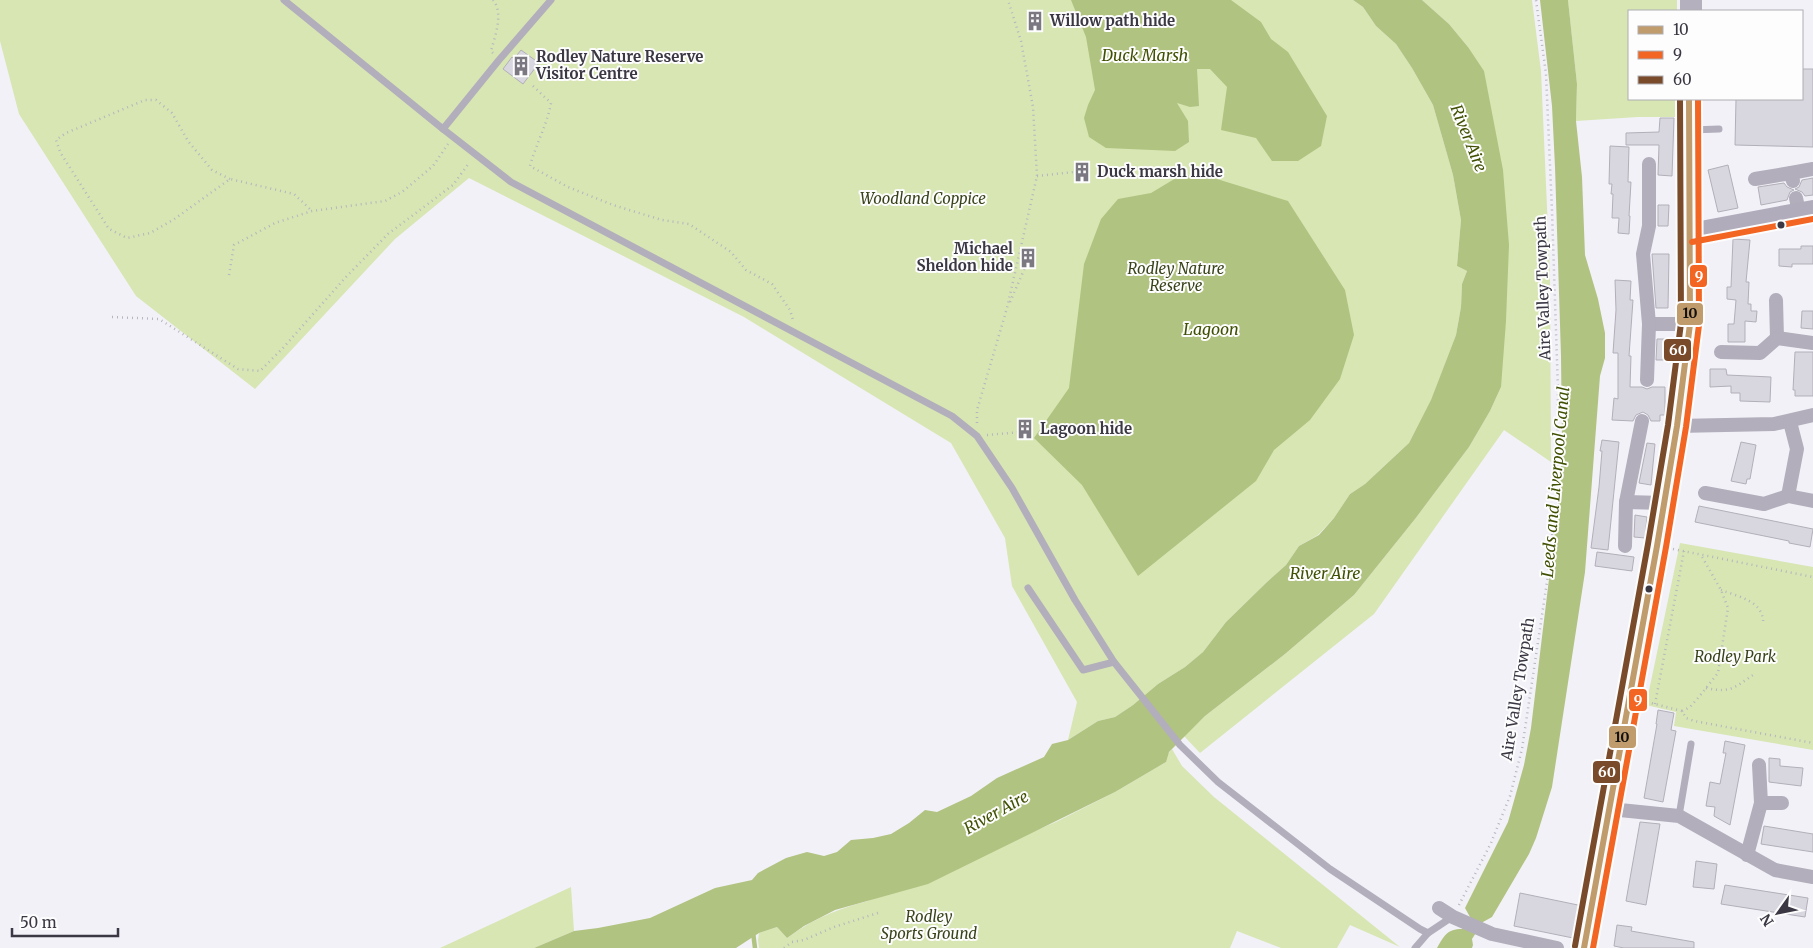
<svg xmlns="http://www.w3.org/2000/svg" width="1813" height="948" viewBox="0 0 1813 948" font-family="Merriweather,serif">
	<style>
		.green { fill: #d7e6b3 }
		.water { fill: #b1c380 }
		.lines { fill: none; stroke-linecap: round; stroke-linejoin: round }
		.stream { stroke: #b1c380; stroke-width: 4.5 }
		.building { fill: #d8d6df; stroke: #b2afb8 }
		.path { stroke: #b7b5be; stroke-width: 2.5; stroke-dasharray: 1 4; stroke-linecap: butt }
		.lane { stroke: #b2aebb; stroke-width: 7 }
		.street { stroke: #b2aebb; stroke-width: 14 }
		.secondary { stroke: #b1acbb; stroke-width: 20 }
		.primary { stroke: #b5b0bd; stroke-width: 22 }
		.bus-1-casing { stroke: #fdfdfd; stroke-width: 10 }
		.bus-2-casing { stroke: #fdfdfd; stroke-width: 10 }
		.bus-3-casing { stroke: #fdfdfd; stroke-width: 10 }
		.bus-1 { stroke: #c09b6b; stroke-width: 6 }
		.bus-2 { stroke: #f26522; stroke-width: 6 }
		.bus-3 { stroke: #7a4b2a; stroke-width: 6 }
		.bus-dot { fill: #3b3743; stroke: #fdfdfd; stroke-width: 2 }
		.labels { text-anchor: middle; stroke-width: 4; stroke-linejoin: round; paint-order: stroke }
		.poi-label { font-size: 15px; font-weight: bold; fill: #3b3743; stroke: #fdfdfd; text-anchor: start }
		.park-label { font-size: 15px; font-style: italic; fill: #38431a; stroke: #fdfdfd }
		.street-label { font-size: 15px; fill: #3b3743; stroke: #fdfdfd }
		.water-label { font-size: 16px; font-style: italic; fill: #405003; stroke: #fdfdfd }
		.line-badge { stroke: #fdfdfd; stroke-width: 2 }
		.badge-label { font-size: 14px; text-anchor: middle; font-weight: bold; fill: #fff }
		.pale-badge-label { font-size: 14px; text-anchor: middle; font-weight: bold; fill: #111 }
	</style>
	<rect width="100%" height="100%" fill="#f2f1f8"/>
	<g class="green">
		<polygon points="0,0 1353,0 1363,7 1376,26 1396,44 1412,68 1433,105 1453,175 1461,220 1457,266 1467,271 1462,284 1461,307 1456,335 1431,401 1409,443 1365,484 1350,494 1334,518 1318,535 1299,546 1286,565 1267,582 1226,622 1203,652 1185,667 1158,684 1133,705 1115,717 1098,721 1068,740 1077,702 1012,586 1005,538 951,443 744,317 469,178 395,239 255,389 136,296 19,114 0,41"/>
		<polygon points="1422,0 1532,0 1541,71 1550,275 1551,462 1504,430 1374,614 1200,753 1184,736 1205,716 1285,654 1354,595 1415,519 1469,447 1490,411 1501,387 1468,47 1449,24"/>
		<polygon points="1568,0 1677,0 1677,11 1629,11 1629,99 1678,99 1678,117 1638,117 1576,121 1577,84"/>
		<polygon points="1680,543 1813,567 1813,750 1674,726 1676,712 1646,705"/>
		<path d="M1172,749L1182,766L1214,797L1400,947L1350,925L1337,948H1281L1237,931L1230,948H759L758,940L759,933L777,927L787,938C815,918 835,910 868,901L1056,822L1115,792L1166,762V756Z"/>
		<polygon points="571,887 574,931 534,948 440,948"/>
	</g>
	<g class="water">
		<polygon points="1071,0 1231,0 1261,22 1271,39 1288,52 1327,116 1321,146 1298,161 1272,161 1256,138 1221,130 1227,87 1210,69 1197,69 1199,106 1190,107 1177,103 1188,121 1189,142 1175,151 1106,148 1089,137 1084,118 1088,105 1095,90 1086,37"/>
		<polygon points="1353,0 1422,0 1449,24 1468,47 1484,71 1503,170 1509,245 1506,321 1501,387 1490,411 1469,447 1415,519 1354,595 1285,654 1205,716 1169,752 1166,762 1115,792 928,884 835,910 804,926 787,938 777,927 759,933 736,948 534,948 574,931 598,928 650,918 715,888 752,880 758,873 786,858 807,852 824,856 837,852 851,840 873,838 891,834 909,823 925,810 937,812 971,796 997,778 1044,757 1052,744 1068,740 1098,721 1115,717 1133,705 1158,684 1185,667 1203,652 1226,622 1267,582 1286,565 1299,546 1319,535 1334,518 1350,494 1365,484 1409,443 1431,400 1456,335 1461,307 1462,284 1467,271 1457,266 1461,220 1453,175 1433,105 1412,68 1396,44 1376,26 1363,7"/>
		<path d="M1540,0H1568L1577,84L1576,121L1582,177L1585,255L1598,299L1605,333V358L1600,376L1585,572L1552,787L1536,838L1529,854L1492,917L1483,922L1472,939L1473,945L1472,948H1437C1444,936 1447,929 1462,929L1470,917L1465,908L1508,822L1524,765L1531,728L1560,488L1562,442L1561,356L1555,167L1552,106Z"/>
		<polygon points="1181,175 1204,175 1288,201 1345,290 1354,335 1340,379 1310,420 1274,450 1256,481 1138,576 1082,485 1034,438 1069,388 1084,264 1101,219 1118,199 1151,193"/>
	</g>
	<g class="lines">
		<polyline class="stream" points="753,932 755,948"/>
	</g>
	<g class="building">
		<polygon points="521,50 539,63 523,84 503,69 512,57 514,59"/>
		<polygon points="1802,69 1813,69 1813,147 1735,145 1736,99 1802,99"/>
		<polygon points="1660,118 1674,118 1672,176 1658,175 1659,145 1626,145 1626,133 1659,132"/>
		<polygon points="1610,146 1629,147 1628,182 1631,182 1629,216 1630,216 1629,234 1618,233 1619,218 1612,218 1613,194 1611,194 1612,184 1609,184"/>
		<polygon points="1728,165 1738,208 1718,212 1708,170"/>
		<polygon points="1813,178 1813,195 1805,196 1802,192 1795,189 1799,187 1802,180"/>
		<polygon points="1784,183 1787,187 1794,190 1790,192 1787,200 1761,205 1758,187"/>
		<polygon points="1658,205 1669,205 1668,226 1658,226"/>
		<polygon points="1733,239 1750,240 1746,282 1749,282 1748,304 1751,304 1751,311 1757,311 1756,322 1745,321 1745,342 1728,342 1728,324 1734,324 1736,300 1727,299 1727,287 1731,287"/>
		<polygon points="1801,246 1813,246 1813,264 1792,264 1792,267 1779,266 1779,249 1801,249"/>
		<polygon points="1652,254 1669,254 1668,308 1656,308"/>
		<polygon points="1615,280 1631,281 1630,300 1633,300 1629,356 1631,356 1630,387 1642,387 1647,389 1652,387 1665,387 1665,415 1660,415 1660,421 1651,421 1648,415 1643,412 1636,415 1633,421 1612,420 1614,398 1618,399 1618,353 1613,353 1616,310"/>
		<polygon points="1802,311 1813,311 1813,329 1801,328"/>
		<polygon points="1657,339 1665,339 1665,360 1656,360"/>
		<polygon points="1795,352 1813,352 1813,396 1795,396 1795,390 1793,390"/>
		<polygon points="1710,369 1726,369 1727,375 1771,377 1770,402 1740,401 1740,393 1731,393 1731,386 1710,387"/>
		<polygon points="1602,440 1619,442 1608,550 1591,548 1599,487 1602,451 1600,451"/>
		<polygon points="1741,442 1756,445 1750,479 1747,479 1746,484 1731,481"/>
		<polygon points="1647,443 1655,444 1651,485 1639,483"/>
		<polygon points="1699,506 1813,529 1810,547 1789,543 1789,541 1695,522"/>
		<polygon points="1635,515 1647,517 1645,538 1634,537"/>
		<polygon points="1597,552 1634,557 1632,571 1595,566"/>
		<polygon points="1658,710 1674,713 1671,730 1676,731 1663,802 1644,798 1657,724 1656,724"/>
		<polygon points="1725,741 1745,745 1730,825 1714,816 1715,807 1706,806 1710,782 1720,784 1726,753 1723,753"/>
		<polygon points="1769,758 1780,759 1780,766 1803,768 1801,786 1769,782"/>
		<polygon points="1640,822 1660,824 1646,905 1626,901"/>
		<polygon points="1764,826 1813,834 1813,852 1761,844"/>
		<polygon points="1696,861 1717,864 1714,889 1693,887"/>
		<polygon points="1725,885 1808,898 1805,917 1721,904"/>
		<polygon points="1520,893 1578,905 1573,938 1514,926"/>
		<polygon points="1617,925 1632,927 1631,931 1694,942 1694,948 1624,948 1614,946"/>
	</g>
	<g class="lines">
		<g class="path">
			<path d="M493,53L491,51C495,36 504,13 493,0"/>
			<path d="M533,86L551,103C547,125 536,144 530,166L568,187L613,205L662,220L689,224L731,252L746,270L772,284L790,310L793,320"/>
			<polyline points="1037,176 1074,172 1078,176 1080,174"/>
			<polyline points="230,179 212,170 188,141 172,113 156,100 145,100 66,133 56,140 60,152 109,229 127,238 150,233 173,220 230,179 294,194 312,211"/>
			<polyline points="229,275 234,245 275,223 312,211 385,201 402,192 433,166 448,144"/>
			<polyline points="1010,302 1027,263"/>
			<polyline points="112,317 159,319 238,369 260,371 283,348 345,278 388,234 453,185 469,163"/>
			<polyline points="977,423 977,410 1007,308 1037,176 1033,107 1021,41 1008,0"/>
			<polyline points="987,435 1021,432"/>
			<polyline points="1673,549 1813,577"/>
			<path d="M1721,590C1739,597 1765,601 1763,625"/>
			<path d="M1706,688C1732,694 1736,686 1756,673"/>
			<polyline points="1647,702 1682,711 1686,718 1694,721 1813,743"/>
			<polyline points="1655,704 1684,551"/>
			<polyline points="1682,711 1690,707 1698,698 1718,673 1728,608 1721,590 1701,555"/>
			<polyline points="1459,905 1491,843 1510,796 1522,749 1548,575 1557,487 1558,391 1552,211 1546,74 1536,0"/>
			<polyline points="784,948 792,942 804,940 834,927 881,912"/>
		</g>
		<g class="lane">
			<polyline points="284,0 443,129"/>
			<polyline points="551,0 499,60 443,129 511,182 952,416 977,436 1012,488 1075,600 1114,662 1180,745 1218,782 1330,869 1420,929 1428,933 1452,917"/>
			<polyline points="1691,130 1719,129"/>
			<polyline points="1028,588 1083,670 1114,662"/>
			<polyline points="1679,816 1691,744"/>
			<polyline points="1415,948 1428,933"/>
		</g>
		<g class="street">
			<polyline points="1791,173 1813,169"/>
			<polyline points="1755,179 1791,173 1793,181"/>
			<polyline points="1796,198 1799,212"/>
			<polyline points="1776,300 1777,338"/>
			<polyline points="1649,324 1690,324"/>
			<polyline points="1721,352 1760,353 1777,338 1813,343"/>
			<polyline points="1647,380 1649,324 1643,254 1649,226 1649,164"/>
			<polyline points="1677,426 1774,424 1813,415"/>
			<polyline points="1705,493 1764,504 1788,496 1813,501"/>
			<polyline points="1788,496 1797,449 1790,422"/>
			<polyline points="1626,502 1663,503"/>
			<polyline points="1625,546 1626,502 1642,421"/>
			<polyline points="1761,803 1782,803"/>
			<polyline points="1610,809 1679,816 1775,870 1813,877"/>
			<polyline points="1747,855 1761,803 1759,765"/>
			<polyline points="1439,908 1453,917 1492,934 1557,948"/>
		</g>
		<polyline class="secondary" points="1690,233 1813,210"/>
		<g class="primary">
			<polyline points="1691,11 1691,0"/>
			<polyline points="1584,948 1657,546 1677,426 1690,324 1689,99"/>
		</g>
		<defs>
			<polyline id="bus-1" points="1584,948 1657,546 1677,426 1690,324 1689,99"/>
			<g id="bus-2">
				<polyline points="1692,242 1813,219"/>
				<polyline points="1593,948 1666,547 1686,427 1699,325 1698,99"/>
			</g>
			<polyline id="bus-3" points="1575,946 1648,544 1668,425 1681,323 1680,99"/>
		</defs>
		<use href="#bus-1" class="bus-1-casing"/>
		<use href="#bus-2" class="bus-2-casing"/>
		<use href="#bus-3" class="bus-3-casing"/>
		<use href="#bus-1" class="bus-1"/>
		<use href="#bus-2" class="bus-2"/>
		<use href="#bus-3" class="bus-3"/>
	</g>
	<defs>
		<symbol id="building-bare" viewBox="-9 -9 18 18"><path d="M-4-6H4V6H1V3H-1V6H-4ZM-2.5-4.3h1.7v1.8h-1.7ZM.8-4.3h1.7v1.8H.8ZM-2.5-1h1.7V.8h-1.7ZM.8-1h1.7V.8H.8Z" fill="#7b7882" stroke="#fdfdfd" stroke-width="2.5" paint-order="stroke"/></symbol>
	</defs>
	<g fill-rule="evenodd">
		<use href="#building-bare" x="1021" y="7" width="28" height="28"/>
		<use href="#building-bare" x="507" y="52" width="28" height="28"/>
		<use href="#building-bare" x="1068" y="158" width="28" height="28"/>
		<use href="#building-bare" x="1014" y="244" width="28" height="28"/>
		<use href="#building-bare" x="1011" y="415" width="28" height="28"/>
	</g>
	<g class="bus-dot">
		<circle cx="1781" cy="225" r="4.5"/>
		<circle cx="1649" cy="589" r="4.5"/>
	</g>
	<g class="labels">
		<g class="poi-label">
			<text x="1050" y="26">Willow path hide</text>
			<text x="536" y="62">Rodley Nature Reserve<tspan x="536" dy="17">Visitor Centre</tspan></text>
			<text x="1097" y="177">Duck marsh hide</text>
			<text x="1013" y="254" text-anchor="end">Michael<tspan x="1013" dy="17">Sheldon hide</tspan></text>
			<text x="1040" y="434">Lagoon hide</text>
		</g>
		<g class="park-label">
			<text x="923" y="204">Woodland Coppice</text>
			<text x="1176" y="274">Rodley Nature<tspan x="1176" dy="17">Reserve</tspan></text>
			<text x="1735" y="662">Rodley Park</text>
			<text x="929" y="922">Rodley<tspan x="929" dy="17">Sports Ground</tspan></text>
		</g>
		<g class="street-label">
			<text transform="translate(1543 288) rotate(-92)" y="5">Aire Valley Towpath</text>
			<text transform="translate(1518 689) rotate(-81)" y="5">Aire Valley Towpath</text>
		</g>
		<g class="water-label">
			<text x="1145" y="61">Duck Marsh</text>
			<text transform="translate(1469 138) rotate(68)" y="6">River Aire</text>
			<text x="1211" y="335">Lagoon</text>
			<text transform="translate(1555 482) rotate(-85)" y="6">Leeds and Liverpool Canal</text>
			<text x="1325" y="579">River Aire</text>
			<text transform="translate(996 812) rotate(-29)" y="6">River Aire</text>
		</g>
	</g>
	<g class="line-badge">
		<rect x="1689" y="264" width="19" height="24" rx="5" fill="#f26522"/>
		<rect x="1676" y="302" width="28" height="24" rx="5" fill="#c09b6b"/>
		<rect x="1663" y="338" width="29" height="24" rx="5" fill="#7a4b2a"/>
		<rect x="1628" y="688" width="20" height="24" rx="5" fill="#f26522"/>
		<rect x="1608" y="725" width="29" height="24" rx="5" fill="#c09b6b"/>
		<rect x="1592" y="760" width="29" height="24" rx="5" fill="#7a4b2a"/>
	</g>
	<g class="badge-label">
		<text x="1699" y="281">9</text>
		<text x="1678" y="355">60</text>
		<text x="1638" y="705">9</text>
		<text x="1607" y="777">60</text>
	</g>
	<g class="pale-badge-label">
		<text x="1690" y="318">10</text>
		<text x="1622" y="742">10</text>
	</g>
	<rect x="1628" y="10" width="175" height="90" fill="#fdfdfd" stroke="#afaeb3"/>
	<rect x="1638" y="26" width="25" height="8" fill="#c09b6b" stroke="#afaeb3"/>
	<text x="1673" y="35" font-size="15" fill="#3b3743">10</text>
	<rect x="1638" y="51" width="25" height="8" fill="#f26522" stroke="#afaeb3"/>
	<text x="1673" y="60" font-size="15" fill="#3b3743">9</text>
	<rect x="1638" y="76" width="25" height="8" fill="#7a4b2a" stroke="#afaeb3"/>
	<text x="1673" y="85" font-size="15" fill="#3b3743">60</text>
	<g transform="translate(1778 913) rotate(237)" stroke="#fdfdfd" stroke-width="4" paint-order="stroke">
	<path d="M0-4L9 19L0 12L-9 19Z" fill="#3b3743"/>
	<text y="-8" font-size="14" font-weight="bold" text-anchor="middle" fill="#3b3743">N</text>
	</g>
	<path d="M12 928v8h106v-8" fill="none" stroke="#3b3743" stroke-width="2.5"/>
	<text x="20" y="928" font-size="15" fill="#3b3743" stroke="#fdfdfd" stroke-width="4" paint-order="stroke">50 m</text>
</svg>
